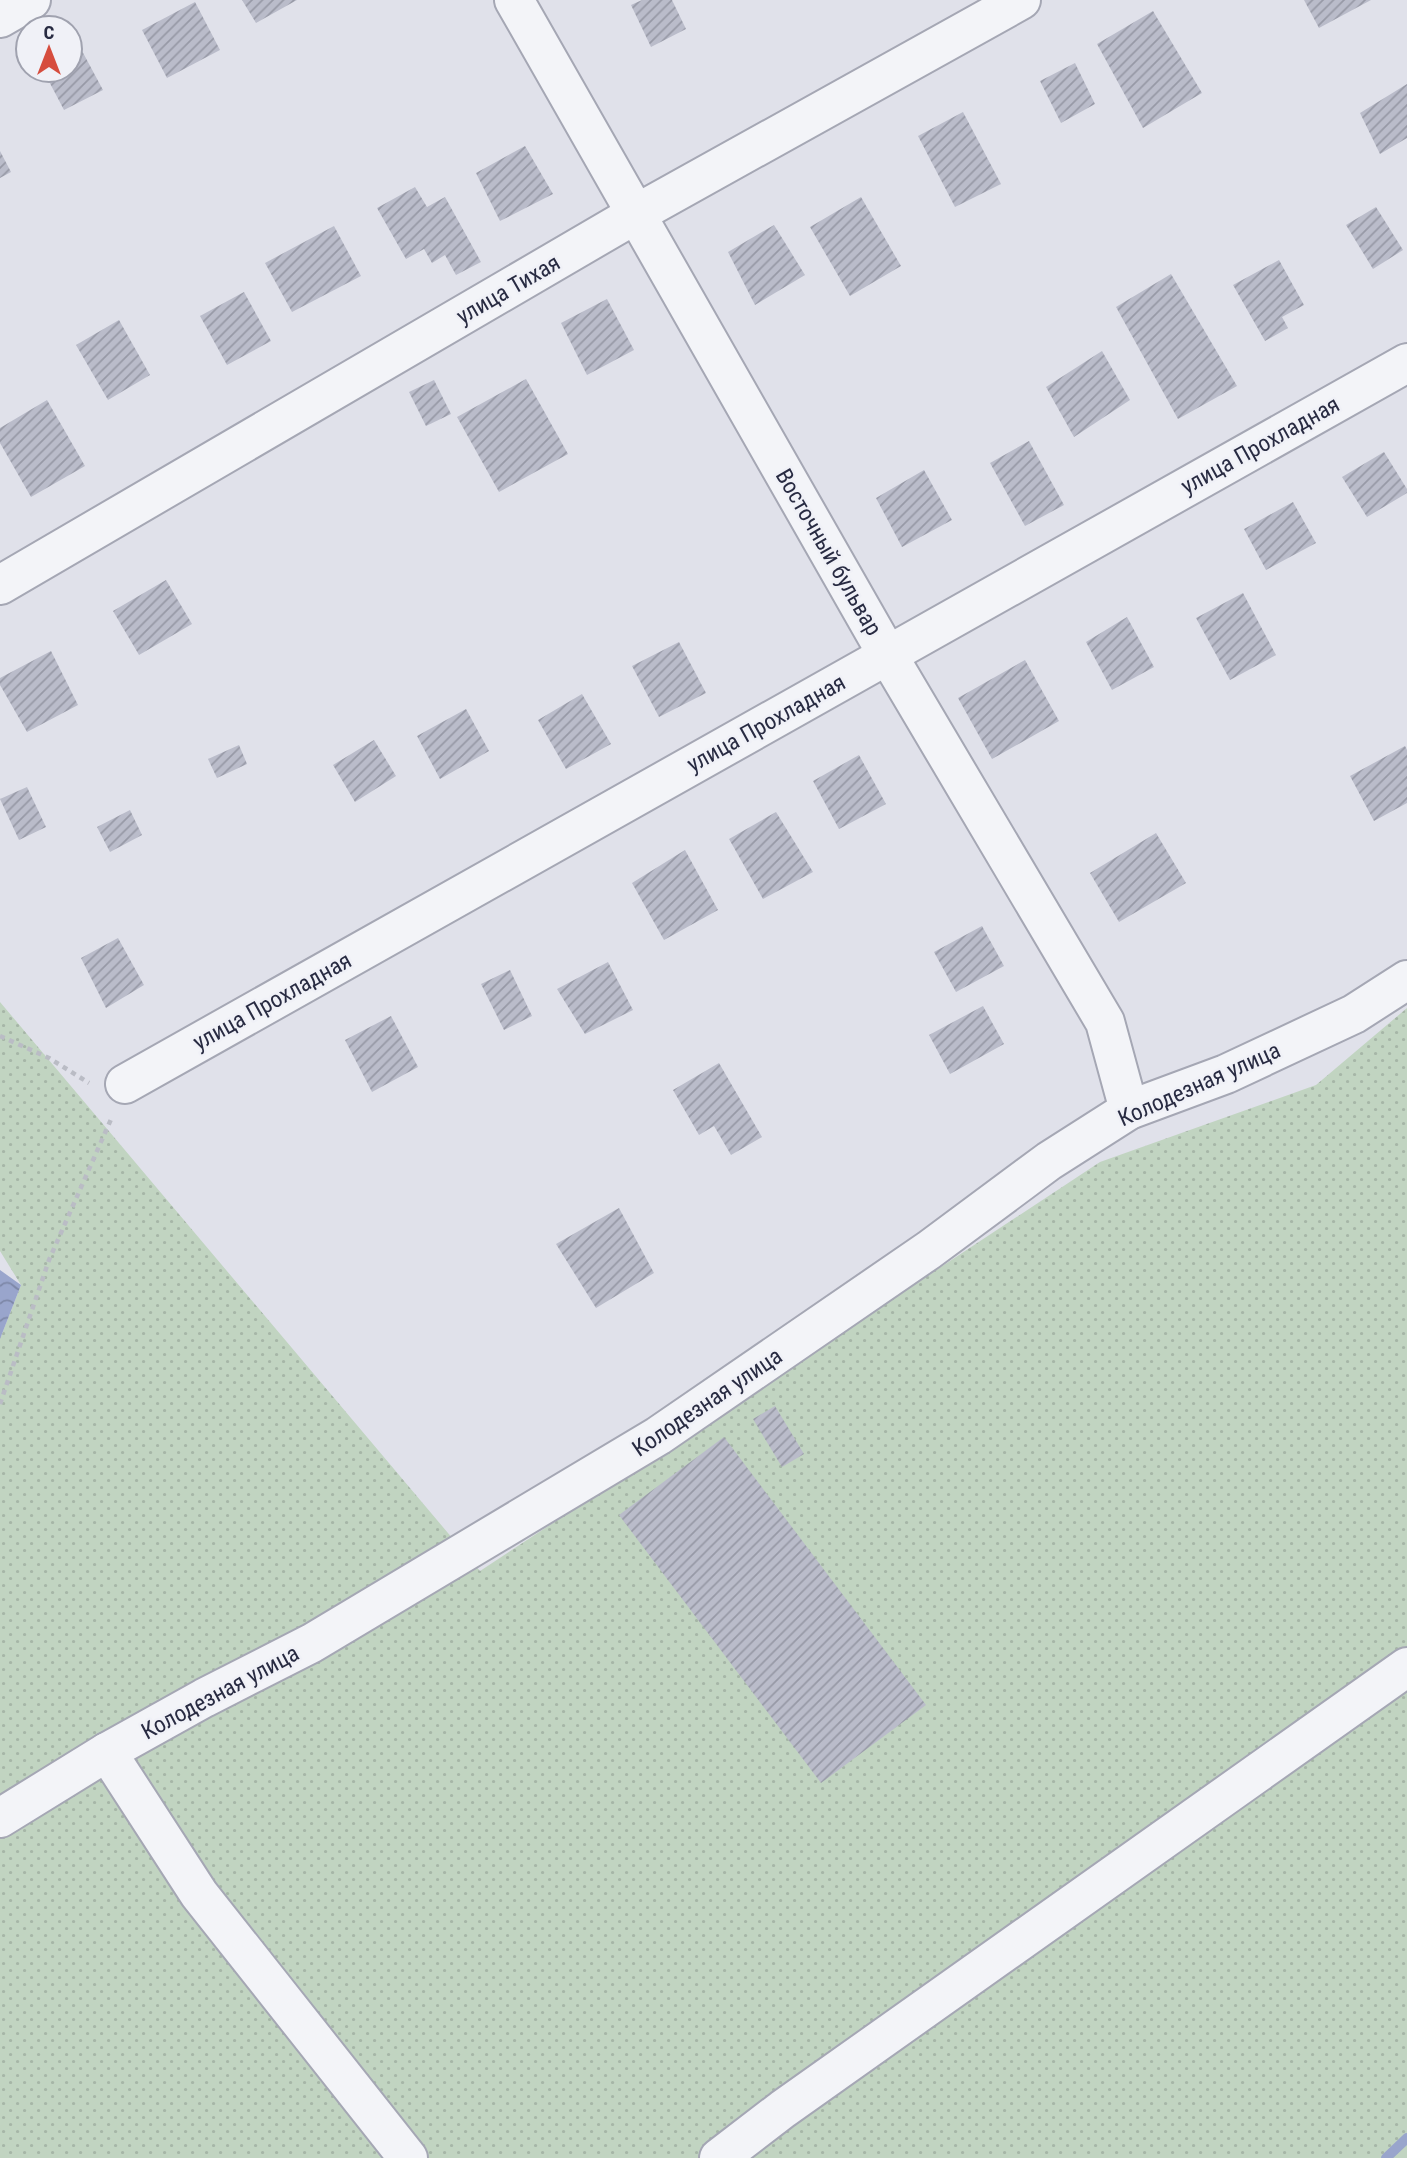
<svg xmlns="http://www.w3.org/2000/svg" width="1407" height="2158" viewBox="0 0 1407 2158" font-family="'Roboto Condensed',sans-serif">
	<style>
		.grass { fill: url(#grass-dots) }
		.water { fill: url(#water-waves) }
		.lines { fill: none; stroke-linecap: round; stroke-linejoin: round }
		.stream { stroke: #99a5cc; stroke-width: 10 }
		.building { fill: url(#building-hatch) }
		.street-casing { stroke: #a5a7b4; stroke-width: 42 }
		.path { stroke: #babcc5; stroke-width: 4.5; stroke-dasharray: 5 5; stroke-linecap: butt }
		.street { stroke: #f3f4f8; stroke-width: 38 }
		.labels { text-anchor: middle; stroke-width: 5; stroke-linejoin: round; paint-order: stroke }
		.street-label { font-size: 23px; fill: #282b42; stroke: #f0f1f7 }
	</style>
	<defs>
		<pattern id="grass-dots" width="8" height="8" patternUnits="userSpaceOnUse" patternTransform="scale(1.75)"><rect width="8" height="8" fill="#c1d4c1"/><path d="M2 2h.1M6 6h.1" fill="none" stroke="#a6b6a7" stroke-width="1.8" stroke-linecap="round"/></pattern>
		<pattern id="water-waves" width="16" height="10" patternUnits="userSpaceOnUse" patternTransform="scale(1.75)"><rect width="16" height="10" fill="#99a5cc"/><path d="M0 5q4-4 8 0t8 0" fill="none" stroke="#7d87a7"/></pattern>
		<pattern id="building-hatch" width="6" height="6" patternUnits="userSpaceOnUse" patternTransform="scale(1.75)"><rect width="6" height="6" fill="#babcca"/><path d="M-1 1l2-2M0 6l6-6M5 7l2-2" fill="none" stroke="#9799a6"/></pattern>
	</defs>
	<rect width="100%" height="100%" fill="#e0e1ea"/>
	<polygon class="grass" points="0,1002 480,1571 1100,1162 1316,1085 1407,1008 1407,2158 0,2158 0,1339 21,1285 0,1251"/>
	<polygon class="water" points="0,1270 21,1285 0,1339"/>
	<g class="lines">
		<polyline class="stream" points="1386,2158 1407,2138"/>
	</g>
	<g class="building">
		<polygon points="242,0 297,0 256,23"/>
		<polygon points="642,0 672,0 686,29 651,47 631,5"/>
		<polygon points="1304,0 1371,0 1319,28"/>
		<polygon points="195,2 220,50 167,78 142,30"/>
		<polygon points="1153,11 1202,93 1143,128 1097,44"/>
		<polygon points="74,36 103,90 64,110 43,70 70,70 70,38"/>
		<polygon points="1075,63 1095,104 1061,123 1040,81"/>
		<polygon points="1407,84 1407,138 1380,154 1360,113"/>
		<polygon points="963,112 1001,184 955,207 918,136"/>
		<polygon points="525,146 553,194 500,221 476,173"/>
		<polygon points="0,151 11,172 0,178"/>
		<polygon points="415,187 427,207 445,197 481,262 456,275 445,255 432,263 424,249 406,259 377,208"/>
		<polygon points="861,197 901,266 850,296 810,227"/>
		<polygon points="1376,207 1403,250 1373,269 1346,225"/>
		<polygon points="774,225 805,275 755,305 728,252"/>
		<polygon points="334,226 361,276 292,312 265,263"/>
		<polygon points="1279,260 1304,305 1282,317 1288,328 1265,341 1233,285"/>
		<polygon points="1171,274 1237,386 1178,419 1116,307"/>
		<polygon points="244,292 271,341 227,365 200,316"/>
		<polygon points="607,299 634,350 587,375 561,323"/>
		<polygon points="119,320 150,375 108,400 76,345"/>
		<polygon points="1102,351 1130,400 1074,437 1046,387"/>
		<polygon points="526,379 568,454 499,492 457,417"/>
		<polygon points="434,380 451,414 426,426 409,392"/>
		<polygon points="47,400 85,466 31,497 0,443 0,428"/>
		<polygon points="1029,441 1064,505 1025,526 990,463"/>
		<polygon points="1384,452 1407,489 1407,493 1367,517 1342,477"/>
		<polygon points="924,470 952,520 902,547 876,498"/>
		<polygon points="1293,502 1316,543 1266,570 1244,529"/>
		<polygon points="166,580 192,624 139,655 113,611"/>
		<polygon points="1243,593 1276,655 1230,680 1196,618"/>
		<polygon points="1127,617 1154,667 1112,690 1086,642"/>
		<polygon points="679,642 706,693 659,717 632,666"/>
		<polygon points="51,651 78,705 27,732 0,685 0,678"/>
		<polygon points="1025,660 1059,721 992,759 958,698"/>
		<polygon points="582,694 611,744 566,769 538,720"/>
		<polygon points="466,709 489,751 440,779 417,736"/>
		<polygon points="374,740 396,776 355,802 333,765"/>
		<polygon points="239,745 247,764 217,778 208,759"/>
		<polygon points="1405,746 1407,750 1407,803 1374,821 1350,776"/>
		<polygon points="859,755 886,804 839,829 813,781"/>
		<polygon points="27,787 46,827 19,840 0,799"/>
		<polygon points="130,810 142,835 110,852 97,827"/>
		<polygon points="776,812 813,872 763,899 729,839"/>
		<polygon points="1156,833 1186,883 1119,922 1090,873"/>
		<polygon points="685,850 718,910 664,940 632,883"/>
		<polygon points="982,926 1004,966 956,992 934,952"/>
		<polygon points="118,938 144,985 106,1008 81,958"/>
		<polygon points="608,962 633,1010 585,1034 557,989"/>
		<polygon points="510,970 532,1016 504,1030 481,984"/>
		<polygon points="983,1006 1004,1044 950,1074 929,1035"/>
		<polygon points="391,1016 418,1067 372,1092 345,1040"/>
		<polygon points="719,1063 762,1137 731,1155 714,1126 699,1135 673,1090"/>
		<polygon points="619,1208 654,1273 596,1308 556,1244"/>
		<polygon points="775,1406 804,1454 782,1467 753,1419"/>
		<polygon points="724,1437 926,1705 821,1783 619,1515"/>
	</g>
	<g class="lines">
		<defs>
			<g id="street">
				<polyline points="514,0 887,654 1105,1022 1129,1110"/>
				<polyline points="0,18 31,0"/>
				<polyline points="0,585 636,214 1021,0"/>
				<polyline points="125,1084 1407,363"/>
				<polyline points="107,1752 199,1894 408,2158"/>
				<polyline points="0,1818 107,1752 204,1698 312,1643 658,1436 929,1250 1049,1161 1129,1110 1226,1074 1354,1014 1407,980"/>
				<polyline points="719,2158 783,2109 1407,1667"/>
			</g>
		</defs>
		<use href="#street" class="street-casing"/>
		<g class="path">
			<polyline points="0,1036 49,1058 89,1083"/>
			<polyline points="0,1404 49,1260 112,1117"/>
		</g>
		<use href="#street" class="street"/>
	</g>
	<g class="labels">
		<g class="street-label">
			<text transform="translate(508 289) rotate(-30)" y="8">улица Тихая</text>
			<text transform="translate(1260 445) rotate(-29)" y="8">улица Прохладная</text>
			<text transform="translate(829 552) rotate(60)" y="8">Восточный бульвар</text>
			<text transform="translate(766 723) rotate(-29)" y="8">улица Прохладная</text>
			<text transform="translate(272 1001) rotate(-29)" y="8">улица Прохладная</text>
			<text transform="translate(1199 1084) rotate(-24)" y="8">Колодезная улица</text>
			<text transform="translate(707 1402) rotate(-34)" y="8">Колодезная улица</text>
			<text transform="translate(220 1692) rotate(-28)" y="8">Колодезная улица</text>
		</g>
	</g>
	<g transform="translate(49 49)"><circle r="33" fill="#f0f1f7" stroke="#a0a2af" stroke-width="2"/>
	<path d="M0-5L12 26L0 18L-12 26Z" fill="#d64d3e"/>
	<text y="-10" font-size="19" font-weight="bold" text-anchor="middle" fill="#282b42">С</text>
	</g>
</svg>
